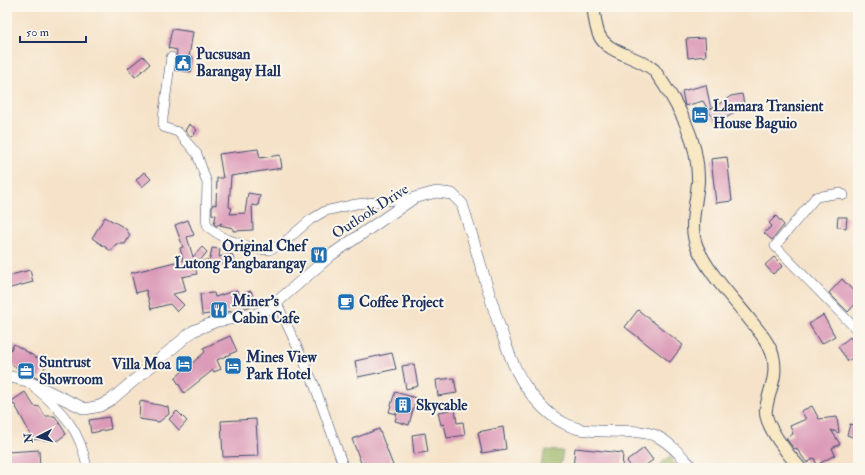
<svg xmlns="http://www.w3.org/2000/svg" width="865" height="475" viewBox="0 0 865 475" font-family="'IM FELL Double Pica',serif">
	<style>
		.forest { fill: #99b264; stroke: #5a7061 }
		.building { fill: #db9ab7 }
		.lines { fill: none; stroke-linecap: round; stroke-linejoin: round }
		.minor-casing { stroke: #3c4a6e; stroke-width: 10 }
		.tertiary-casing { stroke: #3c4a6e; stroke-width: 12 }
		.secondary-casing { stroke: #3c4a6e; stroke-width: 14 }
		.minor { stroke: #fff; stroke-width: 9 }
		.tertiary { stroke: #fff; stroke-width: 11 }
		.secondary { stroke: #f8e8c3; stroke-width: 12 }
		.labels { text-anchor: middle; stroke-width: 4; stroke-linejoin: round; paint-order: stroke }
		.poi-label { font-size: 15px; font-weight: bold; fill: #1b2f5e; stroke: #fbf7ec; text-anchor: start }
		.street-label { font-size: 15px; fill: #1b2f5e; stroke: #fbf7ec }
	</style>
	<rect width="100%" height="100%" fill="#fbf7ec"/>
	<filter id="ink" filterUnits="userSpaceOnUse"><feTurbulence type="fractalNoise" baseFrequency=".025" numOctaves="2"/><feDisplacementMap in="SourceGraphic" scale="8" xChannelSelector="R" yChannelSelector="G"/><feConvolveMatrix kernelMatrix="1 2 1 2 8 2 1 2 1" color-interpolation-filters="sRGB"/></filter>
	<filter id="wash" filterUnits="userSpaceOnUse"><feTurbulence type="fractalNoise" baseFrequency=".012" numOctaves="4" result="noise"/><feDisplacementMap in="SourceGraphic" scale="16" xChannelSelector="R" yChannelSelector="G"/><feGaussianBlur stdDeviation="0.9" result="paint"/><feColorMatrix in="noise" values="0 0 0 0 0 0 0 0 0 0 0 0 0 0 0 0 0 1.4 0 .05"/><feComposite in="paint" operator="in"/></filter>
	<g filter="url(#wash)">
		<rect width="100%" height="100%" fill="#f5e2c8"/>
		<g class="forest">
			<polygon points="546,450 563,451 560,468 539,468"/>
			<polygon points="671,457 676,468 658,468 664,460"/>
		</g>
		<g id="blocks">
			<g class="building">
				<polygon points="172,29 193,32 189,57 193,57 191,72 175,70 177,50 168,48"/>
				<polygon points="705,38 706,56 688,58 686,39"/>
				<polygon points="143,56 150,64 135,77 128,68"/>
				<polygon points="706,85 711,109 731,96 742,94 744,104 730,108 734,113 716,124 703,101 685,106 682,91"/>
				<polygon points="189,124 197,130 192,137 185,131"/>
				<polygon points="258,149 260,158 280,155 282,168 231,176 229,207 232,208 230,214 245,213 248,193 260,195 258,206 252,205 253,230 233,231 233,228 220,225 222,223 216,226 214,224 216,215 212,214 212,208 213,204 216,205 217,178 223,178 219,154"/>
				<polygon points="727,157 732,201 716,203 711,159"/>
				<polygon points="144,172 151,179 142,187 136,180"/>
				<polygon points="776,216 784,225 772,240 764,233 772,226 769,223"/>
				<polygon points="105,217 125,228 130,235 125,244 116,244 111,251 92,238"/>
				<polygon points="838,217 847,217 846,228 837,227"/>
				<polygon points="188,220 194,235 187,237 193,257 202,247 207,252 199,262 210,259 212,248 220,249 219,257 232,254 234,261 222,264 199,265 199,262 195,266 197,274 182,277 186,291 173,294 184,305 177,312 170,304 151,309 146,290 136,293 131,273 183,260 180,248 183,247 175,225"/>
				<polygon points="774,257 783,266 773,274 765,265"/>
				<polygon points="30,270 33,282 7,289 7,276"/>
				<polygon points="842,279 858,296 858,301 848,312 829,293"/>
				<polygon points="237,290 238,295 251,291 256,305 234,311 202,315 200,294 214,293 215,297"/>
				<polygon points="638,310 683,345 670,362 625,327"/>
				<polygon points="823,315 835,336 821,344 809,324"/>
				<polygon points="230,336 237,351 217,360 221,369 214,372 213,370 184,393 175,378 205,352 203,348"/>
				<polygon points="850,337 858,348 858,353 848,361 838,347"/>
				<polygon points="14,344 47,364 38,379 7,362 7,356"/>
				<polygon points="392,353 396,369 358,377 355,361"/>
				<polygon points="414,364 418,386 406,389 402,366"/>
				<polygon points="454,378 457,393 438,396 436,380"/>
				<polygon points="25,392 34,406 40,407 45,416 55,416 66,434 57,441 33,439 15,405 9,403"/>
				<polygon points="395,392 416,398 409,425 395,421 397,414 389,412"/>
				<polygon points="140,401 168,407 169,414 159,422 139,419"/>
				<polygon points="812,406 819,419 837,417 839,433 831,430 840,444 832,448 835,455 817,465 814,458 807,463 796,448 794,449 786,438 793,434 790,426 806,419 801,411"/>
				<polygon points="455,409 457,423 463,422 465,435 447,438 444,424 441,425 438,412"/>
				<polygon points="177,411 187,421 179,430 169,419"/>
				<polygon points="109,417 111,429 91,433 89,420"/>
				<polygon points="256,419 258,456 223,457 221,421"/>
				<polygon points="850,424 858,426 858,439 847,435"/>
				<polygon points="503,427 506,449 482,453 478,432"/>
				<polygon points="379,429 394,468 363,468 352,439"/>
				<polygon points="425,433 428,452 414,454 412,435"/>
				<polygon points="575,448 623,453 622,468 573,468"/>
				<polygon points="644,448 653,460 642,468 632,468 627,461"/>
				<polygon points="39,450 40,468 7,468 7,452"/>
			</g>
		</g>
	</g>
	<g filter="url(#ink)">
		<use href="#blocks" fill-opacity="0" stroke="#3c4a6e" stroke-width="1"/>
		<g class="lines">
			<defs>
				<g id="minor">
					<polyline points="171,57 163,118 163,127 178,132 197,154 207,183 206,221 208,227 224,238 256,249 269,250 281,245 310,220 325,211 356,204 414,198"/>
					<polyline points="844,195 840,193 816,197 775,246 858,331"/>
					<polyline points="277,303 314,384 344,468"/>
					<path d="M35,388C63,411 81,431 87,468"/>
				</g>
				<path id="tertiary" d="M7,376L27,381L85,409L100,406L112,399L193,331L217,321L254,315L270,308L331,255L414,198L436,192L452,194L462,204C476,247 487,289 501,331C508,350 514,370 526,387C539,406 556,423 579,429C602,434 634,428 654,435C669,441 682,457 693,468"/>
				<path id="secondary" d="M593,7C595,16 595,26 599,35C608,54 638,56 654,70C677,102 699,139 698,181C697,202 688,226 697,247C709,274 732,297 750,320C759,331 769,343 773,356C778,377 769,389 766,409C763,424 790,457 800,468"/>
			</defs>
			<use href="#minor" class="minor-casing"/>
			<use href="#tertiary" class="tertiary-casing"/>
			<use href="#secondary" class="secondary-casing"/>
			<use href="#minor" class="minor"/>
			<use href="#tertiary" class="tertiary"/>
			<use href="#secondary" class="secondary"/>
		</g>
	</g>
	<defs>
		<symbol id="civic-square" viewBox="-11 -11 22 22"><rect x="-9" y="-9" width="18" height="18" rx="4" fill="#1f6fb2" stroke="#fbf7ec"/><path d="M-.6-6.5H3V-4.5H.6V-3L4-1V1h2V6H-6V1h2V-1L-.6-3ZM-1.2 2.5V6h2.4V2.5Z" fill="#fff"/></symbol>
		<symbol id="hotel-square" viewBox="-11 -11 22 22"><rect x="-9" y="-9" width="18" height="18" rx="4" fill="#1f6fb2" stroke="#fbf7ec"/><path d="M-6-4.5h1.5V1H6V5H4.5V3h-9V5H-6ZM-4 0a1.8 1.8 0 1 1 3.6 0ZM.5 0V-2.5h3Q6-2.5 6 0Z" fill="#fff"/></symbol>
		<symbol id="restaurant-square" viewBox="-11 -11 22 22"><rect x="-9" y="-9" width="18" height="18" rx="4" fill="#1f6fb2" stroke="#fbf7ec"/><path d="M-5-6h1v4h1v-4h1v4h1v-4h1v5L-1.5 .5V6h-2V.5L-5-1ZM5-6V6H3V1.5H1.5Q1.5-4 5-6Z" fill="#fff"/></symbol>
		<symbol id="cafe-square" viewBox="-11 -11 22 22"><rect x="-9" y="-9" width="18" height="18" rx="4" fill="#1f6fb2" stroke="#fbf7ec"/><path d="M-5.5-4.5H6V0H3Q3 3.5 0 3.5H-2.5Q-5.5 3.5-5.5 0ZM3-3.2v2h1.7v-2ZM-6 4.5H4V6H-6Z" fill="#fff"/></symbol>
		<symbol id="office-square" viewBox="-11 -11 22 22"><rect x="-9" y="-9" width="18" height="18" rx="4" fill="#1f6fb2" stroke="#fbf7ec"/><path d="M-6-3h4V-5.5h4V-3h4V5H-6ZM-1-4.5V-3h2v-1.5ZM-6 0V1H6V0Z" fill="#fff"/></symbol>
		<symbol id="building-square" viewBox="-11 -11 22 22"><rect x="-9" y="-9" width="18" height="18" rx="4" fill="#1f6fb2" stroke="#fbf7ec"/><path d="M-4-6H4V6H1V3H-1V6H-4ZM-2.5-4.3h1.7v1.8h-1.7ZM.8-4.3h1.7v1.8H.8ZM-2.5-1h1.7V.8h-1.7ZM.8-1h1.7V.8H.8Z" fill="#fff"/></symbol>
	</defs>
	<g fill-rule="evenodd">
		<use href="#civic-square" x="173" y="53" width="20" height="20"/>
		<use href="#hotel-square" x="690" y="105" width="20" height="20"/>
		<use href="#restaurant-square" x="309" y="245" width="20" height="20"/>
		<use href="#cafe-square" x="336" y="292" width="20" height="20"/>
		<use href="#restaurant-square" x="209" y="300" width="20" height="20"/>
		<use href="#hotel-square" x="174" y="354" width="20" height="20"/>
		<use href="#hotel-square" x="223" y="356" width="20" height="20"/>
		<use href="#office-square" x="16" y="361" width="20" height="20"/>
		<use href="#building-square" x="393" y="395" width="20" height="20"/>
	</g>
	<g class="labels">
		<g class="poi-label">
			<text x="196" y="59">Pucsusan<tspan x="196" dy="17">Barangay Hall</tspan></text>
			<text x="713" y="111">Llamara Transient<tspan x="713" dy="17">House Baguio</tspan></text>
			<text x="306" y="251" text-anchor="end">Original Chef<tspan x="306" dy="17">Lutong Pangbarangay</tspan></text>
			<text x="232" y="306">Miner's<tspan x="232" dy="17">Cabin Cafe</tspan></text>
			<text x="359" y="307">Coffee Project</text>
			<text x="246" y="362">Mines View<tspan x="246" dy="17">Park Hotel</tspan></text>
			<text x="39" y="367">Suntrust<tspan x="39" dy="17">Showroom</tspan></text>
			<text x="171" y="369" text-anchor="end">Villa Moa</text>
			<text x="416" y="410">Skycable</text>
		</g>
		<g class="street-label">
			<text transform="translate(370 211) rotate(-33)" y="5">Outlook Drive</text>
		</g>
	</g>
	<rect width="865" height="475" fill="none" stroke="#fbf7ec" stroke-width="24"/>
	<g transform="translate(38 437) rotate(264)" stroke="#fbf7ec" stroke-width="3" paint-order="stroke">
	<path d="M0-3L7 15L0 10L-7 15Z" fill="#1b2f5e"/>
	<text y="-6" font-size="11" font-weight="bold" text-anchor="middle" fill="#1b2f5e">N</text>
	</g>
	<path d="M20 36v6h66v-6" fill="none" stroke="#1b2f5e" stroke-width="2"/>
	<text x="26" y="36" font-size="12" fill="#1b2f5e" stroke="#fbf7ec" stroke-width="3" paint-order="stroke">50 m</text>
</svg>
